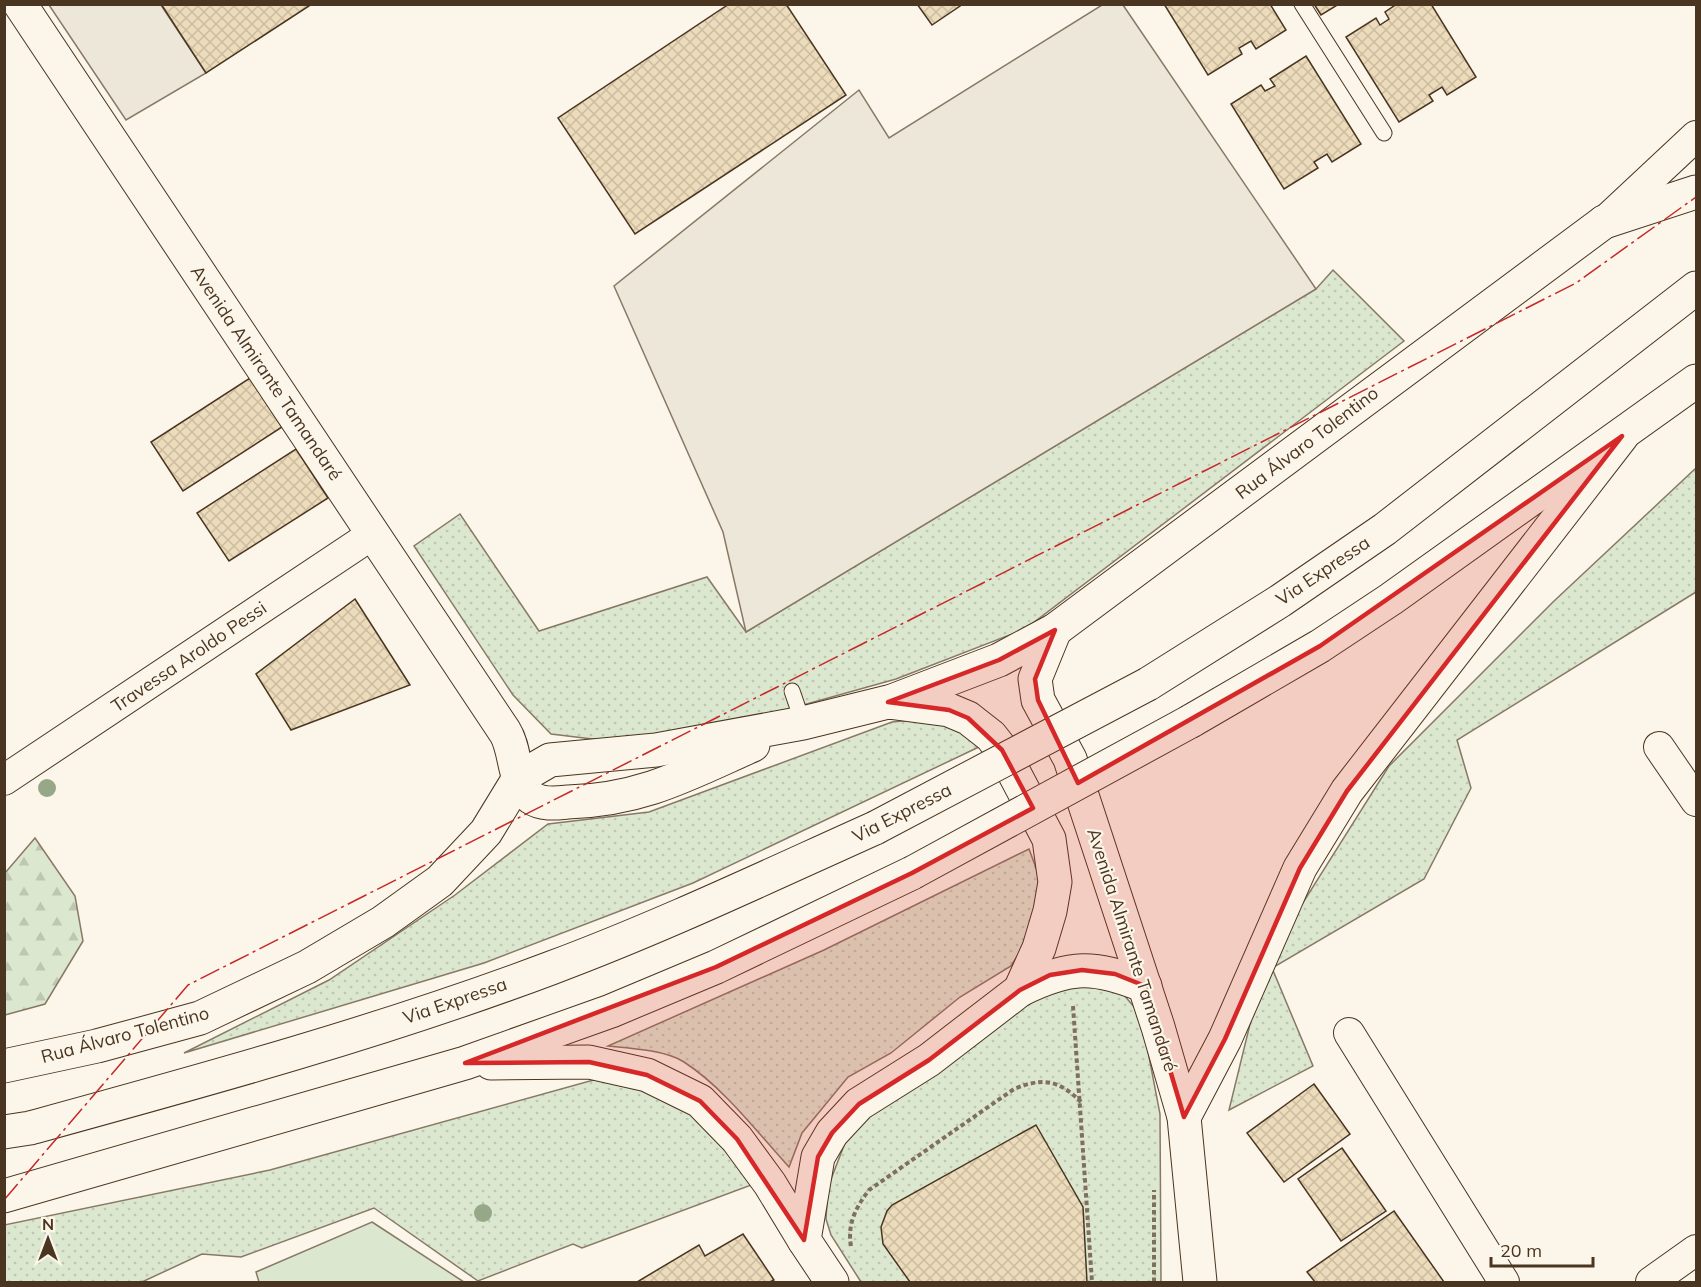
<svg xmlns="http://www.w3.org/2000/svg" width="1701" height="1287" viewBox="0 0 1701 1287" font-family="Mulish,sans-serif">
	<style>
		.grass { fill: url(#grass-dots); stroke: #887966; stroke-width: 1.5 }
		.forest { fill: url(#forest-firs); stroke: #887966; stroke-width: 1.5 }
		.park { fill: #dce7d0; stroke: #887966; stroke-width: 1.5 }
		.parking { fill: #ede7d9; stroke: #887966; stroke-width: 1.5 }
		.building { fill: url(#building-cross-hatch); stroke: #4a3520; stroke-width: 1.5 }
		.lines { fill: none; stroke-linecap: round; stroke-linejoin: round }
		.service-casing { stroke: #4a3520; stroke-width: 17 }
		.minor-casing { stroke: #4a3520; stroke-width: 32 }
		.secondary-casing { stroke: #4a3520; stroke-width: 35 }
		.motorway-casing { stroke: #4a3520; stroke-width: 35 }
		.path { stroke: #7f6f5c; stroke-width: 4; stroke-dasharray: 4.5 3; stroke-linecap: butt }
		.service { stroke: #fbf6e9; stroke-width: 15 }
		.minor { stroke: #fbf6e9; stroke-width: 30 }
		.secondary { stroke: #fbf6e9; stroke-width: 33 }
		.motorway { stroke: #fbf6e9; stroke-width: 33 }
		.motorway-bridge-casing { stroke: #4a3520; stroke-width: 35; stroke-linecap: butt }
		.motorway-bridge { stroke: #fbf6e9; stroke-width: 33 }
		.power { stroke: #c62828; stroke-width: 1.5; stroke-dasharray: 21 4.5 3 4.5; stroke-linecap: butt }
		.tree { fill: #96a887 }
		.marked { fill: #d62828; fill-opacity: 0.2; stroke: #d62828; stroke-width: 4.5; stroke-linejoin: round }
		.labels { text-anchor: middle; stroke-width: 4.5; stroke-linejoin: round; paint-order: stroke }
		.street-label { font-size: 18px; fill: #4a3520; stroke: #fbf6e9 }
	</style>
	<defs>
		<pattern id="grass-dots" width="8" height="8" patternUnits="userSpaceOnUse" patternTransform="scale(1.5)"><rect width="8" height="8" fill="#dce7d0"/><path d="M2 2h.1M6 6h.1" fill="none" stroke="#bec7b2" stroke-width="1.8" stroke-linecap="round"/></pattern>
		<pattern id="forest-firs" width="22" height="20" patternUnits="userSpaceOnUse" patternTransform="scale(1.5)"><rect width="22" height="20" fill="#dce7d0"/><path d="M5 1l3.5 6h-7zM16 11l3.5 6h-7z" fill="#bec7b2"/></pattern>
		<pattern id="building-cross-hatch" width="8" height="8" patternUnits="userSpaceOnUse" patternTransform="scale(1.5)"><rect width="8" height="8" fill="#ecdcbc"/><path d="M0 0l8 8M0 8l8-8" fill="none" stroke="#ccbda1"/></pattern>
	</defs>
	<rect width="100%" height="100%" fill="#fbf6e9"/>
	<g class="grass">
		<polygon points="1333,270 1404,341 1025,629 896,679 732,725 609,741 551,734 513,695 414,546 460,514 539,631 707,577 746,632 1316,289"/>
		<polygon points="1696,468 1696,592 1457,740 1471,788 1424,879 1272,968 1313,1066 1229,1110 1265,963 1389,766 1553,602"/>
		<polygon points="933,718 957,726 981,746 693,883 484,963 184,1053 329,980 455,895 548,824 649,812 892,722"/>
		<path d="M1029,849L1039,876V912L1023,947L1011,966L960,997L891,1053L848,1077L802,1133L789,1167C757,1132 724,1088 684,1062C666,1050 629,1048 608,1046L824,950Z"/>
		<polygon points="1100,985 1123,994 1141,1015 1160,1114 1161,1282 861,1282 831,1235 826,1219 828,1187 845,1143 868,1117 1003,1020 1056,987"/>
		<polygon points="597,1079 661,1093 699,1120 754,1184 582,1248 573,1244 478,1281 374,1208 241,1257 202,1254 142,1282 5,1282 4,1225 270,1170"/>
	</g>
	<polygon class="forest" points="35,838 75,896 83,941 45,1004 5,1015 5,873"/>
	<polygon class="park" points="372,1222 464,1282 259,1282 256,1272"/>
	<g class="parking">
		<polygon points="49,5 161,5 206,73 126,120"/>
		<polygon points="1123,5 1316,289 746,632 723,532 614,286 859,90 889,138 1102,5"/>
	</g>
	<g class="building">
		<polygon points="161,4 312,4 206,73"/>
		<polygon points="729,4 786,4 846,95 635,234 558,118"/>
		<polygon points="917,4 963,4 932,25"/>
		<polygon points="1164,4 1270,4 1286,30 1256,49 1251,41 1239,48 1242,54 1208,75"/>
		<polygon points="1314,4 1339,4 1321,15"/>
		<polygon points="1397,4 1431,4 1476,77 1447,95 1442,87 1429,95 1433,101 1399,122 1346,37 1376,18 1380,25 1389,19 1385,12"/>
		<polygon points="1306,56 1361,144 1332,162 1327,154 1314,162 1318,168 1284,189 1231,104 1261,85 1265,91 1275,86 1270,79"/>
		<polygon points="250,378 282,427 183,491 151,442"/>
		<polygon points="296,449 328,498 229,561 197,513"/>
		<polygon points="355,599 410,685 291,730 256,674"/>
		<polygon points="1314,1084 1350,1134 1284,1182 1247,1133"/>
		<polygon points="1036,1125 1083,1207 1087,1282 910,1282 883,1244 881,1227 887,1211 892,1205"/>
		<polygon points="1342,1148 1386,1211 1341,1241 1298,1179"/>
		<polygon points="1394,1211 1444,1282 1315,1282 1307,1272"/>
		<polygon points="743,1234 774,1280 770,1282 637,1282 699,1245 705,1256"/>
	</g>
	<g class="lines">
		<defs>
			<g id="service">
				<polyline points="1302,4 1384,133"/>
				<polyline points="792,691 803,723"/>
			</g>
			<g id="minor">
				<polyline points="1604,222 1696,136"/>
				<polyline points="1659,747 1696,801"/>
				<polyline points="4,780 373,534"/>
				<polyline points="1349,1033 1504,1282"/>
				<polyline points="1651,1282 1696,1250"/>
			</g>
			<g id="secondary">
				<path d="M20,4L505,732C517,751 512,783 532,798C542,805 557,803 568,802C642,800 688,774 753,745"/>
				<polyline points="1055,630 1035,679 1038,700 1070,759 1158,1027 1184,1117 1200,1282"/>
				<polyline points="892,701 999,660 1055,630 1604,222"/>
				<path d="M1020,990C1070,965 1094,965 1145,986"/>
				<polyline points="4,1066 97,1046 200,1018 307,967 383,922 440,881 486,832 519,778 550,760 656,750 803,723 888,702 949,710 968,718 991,736 1002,750 1049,839 1055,882 1050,911 1039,948 1020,990 929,1060 859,1104 832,1133 818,1157 804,1240 832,1282"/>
			</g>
			<g id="motorway">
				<polyline points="1604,222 1696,192"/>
				<polyline points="1148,684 1280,601 1385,529 1696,288"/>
				<polyline points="1191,721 1320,646 1391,599 1696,381"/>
				<polyline points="491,1063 589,1062 647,1075 700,1101 737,1139 770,1184 804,1240"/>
				<polyline points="1184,1117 1225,1039 1300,868 1347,791 1622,436"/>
				<path d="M4,1132L30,1128C205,1080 381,1032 551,968C661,927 768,876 875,828"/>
				<polyline points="4,1196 465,1063 611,1011 716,967 912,873"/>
			</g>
		</defs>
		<use href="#service" class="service-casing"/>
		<use href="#minor" class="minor-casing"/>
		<use href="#secondary" class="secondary-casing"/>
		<use href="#motorway" class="motorway-casing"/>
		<g class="path">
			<polyline points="1073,1006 1092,1282"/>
			<path d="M851,1246C847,1224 856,1207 869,1190L1014,1089C1043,1077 1059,1080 1081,1102"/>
			<polyline points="1154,1282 1154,1190"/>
		</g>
		<use href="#service" class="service"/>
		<use href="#minor" class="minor"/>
		<use href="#secondary" class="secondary"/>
		<use href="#motorway" class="motorway"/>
		<defs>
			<g id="motorway-bridge">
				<polyline points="875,828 1148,684"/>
				<polyline points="912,873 1191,721"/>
			</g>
		</defs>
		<use href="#motorway-bridge" class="motorway-bridge-casing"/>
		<use href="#motorway-bridge" class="motorway-bridge"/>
		<polyline class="power" points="4,1200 188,985 1576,283 1696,197"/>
	</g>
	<g class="tree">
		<circle cx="47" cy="788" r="9"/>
		<circle cx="483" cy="1213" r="9"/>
	</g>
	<path class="marked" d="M1622,436L1347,791L1300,868L1225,1039L1184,1117L1145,986L1115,974L1082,970L1050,975L1020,990L929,1060L859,1104L832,1133L818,1157L804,1240L737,1139L700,1101L647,1075L589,1062L465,1063L716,967L912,873L1033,808L1002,750L968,718L949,710L888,702L999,660L1055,630L1035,679L1038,700L1078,783L1320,646Z"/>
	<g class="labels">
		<g class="street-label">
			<text transform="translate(266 373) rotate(56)" y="6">Avenida Almirante Tamandaré</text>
			<text transform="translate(1307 443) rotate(-37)" y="6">Rua Álvaro Tolentino</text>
			<text transform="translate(1323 571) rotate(-34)" y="6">Via Expressa</text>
			<text transform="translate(189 657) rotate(-34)" y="6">Travessa Aroldo Pessi</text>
			<text transform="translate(902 813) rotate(-27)" y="6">Via Expressa</text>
			<text transform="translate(1132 950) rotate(72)" y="6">Avenida Almirante Tamandaré</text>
			<text transform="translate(455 1001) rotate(-19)" y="6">Via Expressa</text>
			<text transform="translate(125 1035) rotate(-15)" y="6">Rua Álvaro Tolentino</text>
		</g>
	</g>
	<rect width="1701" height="1287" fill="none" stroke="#4a3520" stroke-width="12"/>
	<g transform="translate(48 1239)" stroke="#fbf6e9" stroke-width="4.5" paint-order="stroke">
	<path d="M0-4.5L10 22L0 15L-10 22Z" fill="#4a3520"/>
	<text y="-9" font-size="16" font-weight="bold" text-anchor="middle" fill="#4a3520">N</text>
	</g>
	<path d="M1491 1257v9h102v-9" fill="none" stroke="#4a3520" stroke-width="3"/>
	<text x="1500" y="1257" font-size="18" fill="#4a3520" stroke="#fbf6e9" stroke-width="4.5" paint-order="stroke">20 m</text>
</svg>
